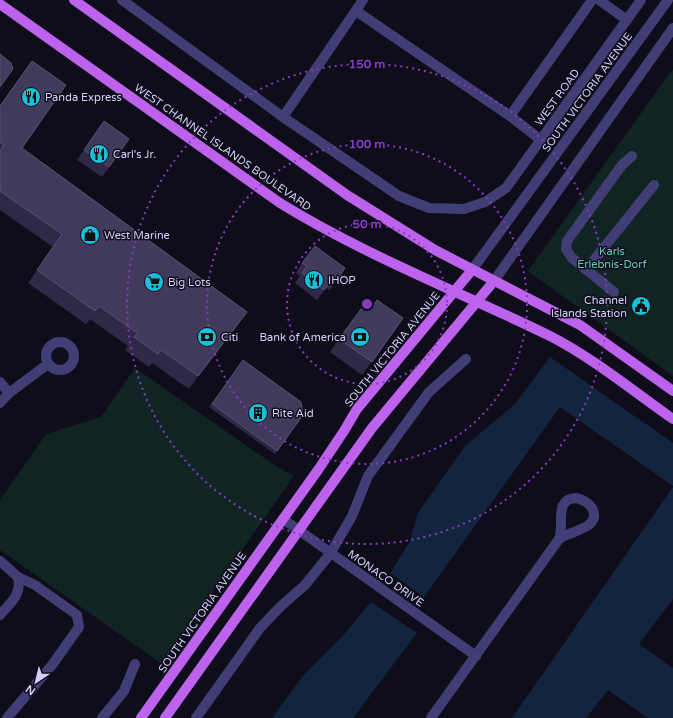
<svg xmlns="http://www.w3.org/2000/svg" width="673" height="718" viewBox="0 0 673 718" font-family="'Varela Round',sans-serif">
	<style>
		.green { fill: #112424 }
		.water { fill: #13243f }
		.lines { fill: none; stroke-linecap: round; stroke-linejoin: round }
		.minor { stroke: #413e75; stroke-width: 10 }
		.major { stroke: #bc62ec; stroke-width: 10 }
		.wall { fill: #2f2847 }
		.shaded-wall { fill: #1b162e }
		.building { fill: #413a5a; stroke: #585173 }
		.ring { fill: none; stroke: #843cc5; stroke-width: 2; stroke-dasharray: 2 4 }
		.labels { text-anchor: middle; stroke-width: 3; stroke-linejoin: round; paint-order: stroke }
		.street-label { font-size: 11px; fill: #d4cef9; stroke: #100d1b }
		.poi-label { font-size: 11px; fill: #d4cef9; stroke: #100d1b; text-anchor: start }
		.park-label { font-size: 11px; fill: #64cfb7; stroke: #100d1b }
		.centre { fill: #843cc5; stroke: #100d1b; stroke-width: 2 }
		.ring-label { font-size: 12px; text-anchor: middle; font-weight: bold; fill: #843cc5; stroke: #100d1b; stroke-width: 3; stroke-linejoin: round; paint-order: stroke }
	</style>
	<rect width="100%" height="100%" fill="#100d1b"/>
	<g class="green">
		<polygon points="672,70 673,71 673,376 528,271"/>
		<polygon points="135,368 273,464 294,476 162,664 0,550 0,500 46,434 101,417"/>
	</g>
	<g class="water">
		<polygon points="550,357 673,443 673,486 560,407 424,597 390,573 410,541 418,513 466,445 515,404"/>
		<polygon points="673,487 673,599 639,644 673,668 673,718 648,718 608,690 586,718 512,718"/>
		<polygon points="371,602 417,633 353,718 272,718 302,677 343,636"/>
	</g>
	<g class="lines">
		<g class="minor">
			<polyline points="122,0 283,117"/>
			<polyline points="363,0 283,117 399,196 429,208 464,209 485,202 506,188 641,0"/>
			<polyline points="599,0 627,20"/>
			<polyline points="356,11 510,116 541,140"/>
			<polyline points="510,116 592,0"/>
			<polyline points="472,270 668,0"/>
			<polyline points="586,270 654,185"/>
			<polyline points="494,281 673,28"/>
			<polyline points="614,292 572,258 566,249 567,241 622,165 632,156"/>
			<circle cx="60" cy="356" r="14"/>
			<polyline points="0,382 9,393"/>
			<polyline points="0,403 9,393 48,364"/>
			<path d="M576,498C582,499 589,503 592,508C603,529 568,531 559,539C565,525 553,499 576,498Z"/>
			<polyline points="283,519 476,656"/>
			<path d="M0,561L18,577C22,595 11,602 0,615"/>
			<polyline points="7,718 52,665 79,627 77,615 35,585 18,577"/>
			<polyline points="102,718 124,691 135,664"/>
			<polyline points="196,718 260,628 281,606 305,585 330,554 352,516 368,476 429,392 466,359"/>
			<polyline points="431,718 559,539"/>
		</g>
		<g class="major">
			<polyline points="74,0 347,195 435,250 580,325 673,391"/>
			<path d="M0,4L280,203C366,256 460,292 550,336C593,358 633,391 673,419"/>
			<polyline points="141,718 318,470 344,431 357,409 472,270"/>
			<polyline points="165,718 372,428 494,281"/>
		</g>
	</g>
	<g class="wall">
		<polygon points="0,106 22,148 247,312 189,389 152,363 149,367 125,350 128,346 90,319 86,324 28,283 53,247 0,210"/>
		<polygon points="104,121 129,139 102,177 77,160"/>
		<polygon points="302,263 345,268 330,290 326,288 317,300 295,283 300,276 296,273"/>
		<polygon points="373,306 403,318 362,375 330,352 339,339"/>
		<polygon points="243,360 303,415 275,454 209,407"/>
	</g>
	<polygon class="shaded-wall" points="247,312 238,325 189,389 198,376"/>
	<g class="building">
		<polygon points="0,54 11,63 13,69 0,87"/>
		<polygon points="32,61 66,85 22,148 247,312 198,376 161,350 158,354 134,337 137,333 99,306 95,311 37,270 62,234 0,191 0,151 4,145 0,142 0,106"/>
		<polygon points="104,121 129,139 109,167 84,150"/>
		<polygon points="315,246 345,268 337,281 333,279 324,290 302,273 307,266 302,263"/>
		<polygon points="377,300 403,318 372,362 339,339 367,301 373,306"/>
		<polygon points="243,360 301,402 303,415 277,451 212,404"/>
	</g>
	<g class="ring">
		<circle cx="367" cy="304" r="80"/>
		<circle cx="367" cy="304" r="160"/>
		<circle cx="367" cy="304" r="240"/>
	</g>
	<defs>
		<symbol id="restaurant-disc" viewBox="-11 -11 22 22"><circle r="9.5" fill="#1ac0d8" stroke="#100d1b"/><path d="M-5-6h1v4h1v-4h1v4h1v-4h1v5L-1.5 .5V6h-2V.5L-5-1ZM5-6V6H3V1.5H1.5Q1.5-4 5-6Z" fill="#111"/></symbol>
		<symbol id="shop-disc" viewBox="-11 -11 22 22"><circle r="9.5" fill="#1ac0d8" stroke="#100d1b"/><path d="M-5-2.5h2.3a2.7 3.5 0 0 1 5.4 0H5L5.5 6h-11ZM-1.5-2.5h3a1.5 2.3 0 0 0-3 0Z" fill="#111"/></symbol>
		<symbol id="supermarket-disc" viewBox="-11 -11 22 22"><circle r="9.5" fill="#1ac0d8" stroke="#100d1b"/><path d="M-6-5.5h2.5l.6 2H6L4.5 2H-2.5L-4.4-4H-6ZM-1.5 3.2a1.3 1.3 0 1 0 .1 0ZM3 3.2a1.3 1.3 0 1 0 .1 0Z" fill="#111"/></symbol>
		<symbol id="civic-disc" viewBox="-11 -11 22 22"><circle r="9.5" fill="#1ac0d8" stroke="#100d1b"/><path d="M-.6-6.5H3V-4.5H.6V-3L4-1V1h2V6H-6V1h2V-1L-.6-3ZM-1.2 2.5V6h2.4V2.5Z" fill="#111"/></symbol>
		<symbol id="bank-disc" viewBox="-11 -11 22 22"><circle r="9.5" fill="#1ac0d8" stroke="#100d1b"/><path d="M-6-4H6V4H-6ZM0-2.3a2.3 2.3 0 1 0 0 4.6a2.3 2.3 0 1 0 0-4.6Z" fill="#111"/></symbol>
		<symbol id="building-disc" viewBox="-11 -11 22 22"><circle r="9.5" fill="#1ac0d8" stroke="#100d1b"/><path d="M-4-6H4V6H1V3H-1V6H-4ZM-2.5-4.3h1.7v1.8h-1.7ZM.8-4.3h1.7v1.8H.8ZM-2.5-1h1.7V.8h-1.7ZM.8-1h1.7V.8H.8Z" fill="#111"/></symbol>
	</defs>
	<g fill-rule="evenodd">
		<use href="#restaurant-disc" x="20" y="86" width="22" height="22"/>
		<use href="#restaurant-disc" x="88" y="143" width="22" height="22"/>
		<use href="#shop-disc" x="79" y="224" width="22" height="22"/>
		<use href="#restaurant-disc" x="303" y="269" width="22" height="22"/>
		<use href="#supermarket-disc" x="143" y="271" width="22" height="22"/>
		<use href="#civic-disc" x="630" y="295" width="22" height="22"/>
		<use href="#bank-disc" x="196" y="326" width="22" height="22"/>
		<use href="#bank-disc" x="349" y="326" width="22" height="22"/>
		<use href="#building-disc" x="247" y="402" width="22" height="22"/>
	</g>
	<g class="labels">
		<g class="street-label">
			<text transform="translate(587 92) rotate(-54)" y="4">SOUTH VICTORIA AVENUE</text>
			<text transform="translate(557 97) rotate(-54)" y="4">WEST ROAD</text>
			<text transform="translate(223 147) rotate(35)" y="4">WEST CHANNEL ISLANDS BOULEVARD</text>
			<text transform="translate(392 349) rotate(-51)" y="4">SOUTH VICTORIA AVENUE</text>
			<text transform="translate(386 578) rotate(35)" y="4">MONACO DRIVE</text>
			<text transform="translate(202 612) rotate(-55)" y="4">SOUTH VICTORIA AVENUE</text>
		</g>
		<g class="poi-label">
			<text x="45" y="101">Panda Express</text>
			<text x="113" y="158">Carl's Jr.</text>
			<text x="104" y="239">West Marine</text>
			<text x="328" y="284">IHOP</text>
			<text x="168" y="286">Big Lots</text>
			<text x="627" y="304" text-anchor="end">Channel<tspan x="627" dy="13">Islands Station</tspan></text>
			<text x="221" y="341">Citi</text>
			<text x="346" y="341" text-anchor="end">Bank of America</text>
			<text x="272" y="417">Rite Aid</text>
		</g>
		<g class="park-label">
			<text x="612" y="255">Karls<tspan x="612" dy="13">Erlebnis-Dorf</tspan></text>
		</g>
	</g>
	<circle cx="367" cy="304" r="6" class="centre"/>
	<g class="ring-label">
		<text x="367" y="68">150 m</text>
		<text x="367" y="148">100 m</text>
		<text x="367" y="228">50 m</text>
	</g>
	<g transform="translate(36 682) rotate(215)" stroke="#100d1b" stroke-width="3" paint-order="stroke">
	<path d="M0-3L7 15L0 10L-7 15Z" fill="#d4cef9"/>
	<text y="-6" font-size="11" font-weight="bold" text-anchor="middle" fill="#d4cef9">N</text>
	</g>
</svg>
